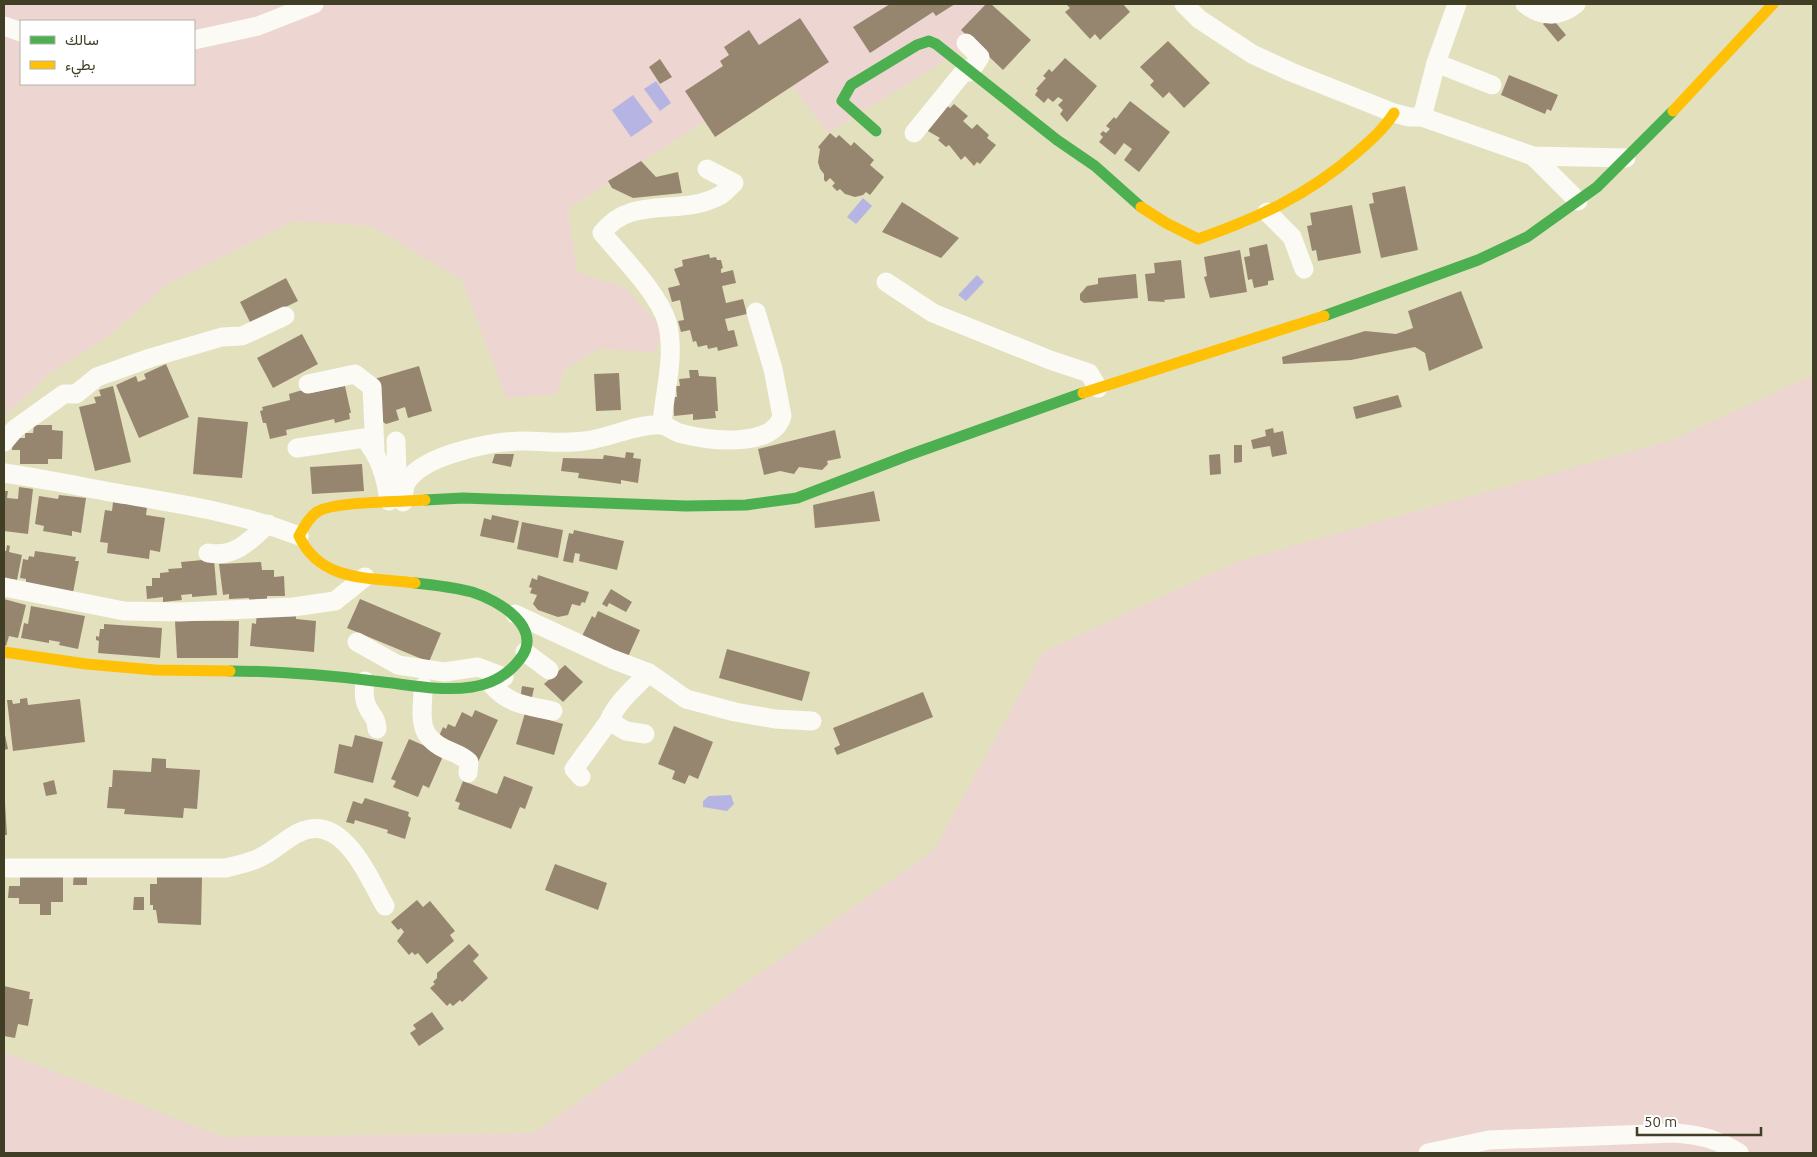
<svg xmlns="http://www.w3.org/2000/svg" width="1817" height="1157" viewBox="0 0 1817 1157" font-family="Ubuntu,Vazirmatn,sans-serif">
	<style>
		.green { fill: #edd6d2; fill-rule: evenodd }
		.water { fill: #b6b4e3 }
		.building { fill: #97866f }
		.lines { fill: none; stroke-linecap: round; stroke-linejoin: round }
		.street { stroke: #fbfaf5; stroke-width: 19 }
		.fast { stroke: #4caf50; stroke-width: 11 }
		.slow { stroke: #ffc107; stroke-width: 11 }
	</style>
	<rect width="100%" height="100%" fill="#e3e0bd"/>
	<g class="green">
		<path d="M4,4H985L1000,27L828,133L781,72L568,209L577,272L624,287L665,331L654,353L599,348L564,371L557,394L506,398L462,280L371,226L293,221L170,283L103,340L53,371L4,417ZM21,21H194V84H21Z"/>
		<polygon points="1813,375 1813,1153 4,1153 4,1052 224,1137 534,1133 934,850 1043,652 1238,561 1669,441"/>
	</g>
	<g class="water">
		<polygon points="656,81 671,103 660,111 644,89"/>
		<polygon points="633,95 653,122 631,137 612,110"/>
		<polygon points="863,198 872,206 856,224 847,217"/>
		<polygon points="977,275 984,282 966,301 958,295"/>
		<polygon points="731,795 734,804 727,811 703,807 703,801 709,796"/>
	</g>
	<g class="building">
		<polygon points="890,4 955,4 936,16 933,12 870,53 853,27"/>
		<polygon points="986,4 991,4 1031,40 1003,70 961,30"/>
		<polygon points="1066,4 1123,4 1130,12 1100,40 1095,34 1090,39 1065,12 1070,8"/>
		<polygon points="1551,17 1566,35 1558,42 1543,24"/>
		<polygon points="800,18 829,62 715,137 685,91 723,66 720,61 729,55 724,47 749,30 759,45"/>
		<polygon points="1168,41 1210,83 1184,108 1169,92 1163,98 1150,85 1154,81 1140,67"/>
		<polygon points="1065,58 1097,86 1067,122 1060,114 1063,110 1058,105 1063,100 1058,97 1053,102 1048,98 1044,103 1035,95 1038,90 1036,89 1046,78 1043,76 1049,69 1052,72"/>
		<polygon points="660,59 672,77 660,84 649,67"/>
		<polygon points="1509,75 1558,95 1551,111 1547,109 1545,114 1501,95"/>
		<polygon points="1130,101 1170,132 1139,172 1124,160 1132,149 1124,143 1115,155 1099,142 1103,137 1100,134 1103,131 1106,133 1110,129 1106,126 1114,117 1116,119"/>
		<polygon points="942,102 950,108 954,104 968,116 963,121 972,129 977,124 989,135 987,138 996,145 980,164 977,162 974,166 965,156 961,160 949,145 946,147 938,140 940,138 926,130"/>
		<polygon points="830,133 836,138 839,135 851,146 854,142 874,160 870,165 884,177 870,195 866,192 863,195 855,197 845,194 840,189 837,191 832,186 835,183 830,178 826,182 824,180 824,174 820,169 818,162 820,149 818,147"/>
		<polygon points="641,161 656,177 678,172 682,193 633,198 612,188 608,181"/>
		<polygon points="1405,186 1418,250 1381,258 1369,204 1374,203 1372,193"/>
		<polygon points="902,202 959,238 941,258 882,232"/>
		<polygon points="1352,205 1361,253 1318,261 1316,250 1312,251 1307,226 1312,225 1310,213"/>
		<polygon points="1267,244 1274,280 1268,281 1268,285 1254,288 1252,279 1248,280 1244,257 1250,256 1249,248"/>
		<polygon points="1240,250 1247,292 1210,298 1204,277 1207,276 1204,257"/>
		<polygon points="709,254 710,258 716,257 717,260 721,260 723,268 721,269 721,273 733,270 736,283 722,286 726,303 743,299 747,314 725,319 728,331 734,330 738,346 718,351 717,347 708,349 707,345 698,347 696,341 693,342 690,330 681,332 678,321 684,320 680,300 672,302 668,288 680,285 674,269 683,266 682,260"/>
		<polygon points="1181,260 1185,298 1164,300 1165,302 1148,301 1145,274 1155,273 1154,263"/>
		<polygon points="1136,274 1138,298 1084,303 1080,300 1080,294 1087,286 1098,284 1098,278"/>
		<polygon points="286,278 298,301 251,324 240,302"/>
		<polygon points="1461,291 1483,348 1429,371 1425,353 1415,347 1351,360 1283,364 1282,357 1365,331 1396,334 1413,328 1408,311"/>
		<polygon points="302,334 318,364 273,388 257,358"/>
		<polygon points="166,364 189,417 139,438 116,385 136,376 138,382 146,379 144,374"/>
		<polygon points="419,366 432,411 408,418 405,407 396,410 399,420 386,424 383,422 382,409 371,380"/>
		<polygon points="689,370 698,370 699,376 716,377 718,411 715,411 716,418 693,420 693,414 674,416 673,397 677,397 676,386 680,386 679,379 690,378"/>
		<polygon points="619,373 621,410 596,411 594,374"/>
		<polygon points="113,386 131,462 95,471 79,407 96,403 94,397 101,396 99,390"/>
		<polygon points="345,386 351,413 349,413 350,419 335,423 334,419 286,430 287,435 270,439 266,423 263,423 260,411 263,410 262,407 290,400 289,394 299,391 310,389 311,393"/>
		<polygon points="1398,395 1402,407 1356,419 1353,407"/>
		<polygon points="198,417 248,422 242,478 193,474"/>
		<polygon points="34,425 52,425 52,430 63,431 62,459 48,459 48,464 20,464 20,450 12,450 13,438 25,438 25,433 33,433"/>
		<polygon points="1273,428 1274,433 1283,431 1287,454 1272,457 1270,446 1253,449 1251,440 1266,436 1265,430"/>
		<polygon points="835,430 841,458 827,461 828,464 822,470 799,467 794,474 780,471 764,475 758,449"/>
		<polygon points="1234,445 1242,445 1242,462 1234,463"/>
		<polygon points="626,452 634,453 633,458 641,459 638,483 621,480 621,484 578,478 579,473 561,471 563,458 603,459 604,455 625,458"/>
		<polygon points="495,454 514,454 511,467 492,463"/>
		<polygon points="1220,454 1221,474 1210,475 1209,455"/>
		<polygon points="362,464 364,491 312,494 310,467"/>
		<polygon points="19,487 33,489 28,534 4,531 4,491 8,491 7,498 18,499"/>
		<polygon points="874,491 880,521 815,528 813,505"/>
		<polygon points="59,495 86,498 81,533 72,531 72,536 43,531 44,526 35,524 39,496 58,499"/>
		<polygon points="113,502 147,507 146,515 165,518 160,552 150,550 149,559 107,553 108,543 100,542 105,510 112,511"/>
		<polygon points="492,515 519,521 514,543 480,536 484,518 491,520"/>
		<polygon points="522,522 563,530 558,558 517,549"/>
		<polygon points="574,530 624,541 617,570 579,561 580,554 575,553 573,563 563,561 569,533 573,534"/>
		<polygon points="7,545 10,546 9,552 22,555 17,580 4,578 4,551 6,551"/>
		<polygon points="35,551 76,557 75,561 79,561 73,593 26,584 26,579 20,578 23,559 28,560 29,556 34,557"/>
		<polygon points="214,559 217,595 192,597 192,594 181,595 182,600 163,602 163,597 147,599 146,586 152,586 152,578 160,578 160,573 169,572 168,569 182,568 181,562"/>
		<polygon points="261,562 262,570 274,570 274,577 284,576 285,596 267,596 267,600 249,601 249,598 229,599 229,594 223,595 219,564"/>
		<polygon points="538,575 589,592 585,603 582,602 580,606 572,604 568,615 558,617 538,610 533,604 537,595 530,593 532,588 529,587 532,578 537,580"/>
		<polygon points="611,589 632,602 626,612 609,603 607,607 602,604"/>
		<polygon points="4,599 26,605 18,638 9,636 6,646 4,645"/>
		<polygon points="360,599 441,633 429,662 347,628"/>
		<polygon points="31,606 85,616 78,649 59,645 60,642 49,640 49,643 21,638 24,623 28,624"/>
		<polygon points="257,611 296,614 296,619 316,621 314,652 250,646 252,623 256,624"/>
		<polygon points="598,611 640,630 627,659 582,636 592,616 595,618"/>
		<polygon points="175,621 239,621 238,658 177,658"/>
		<polygon points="104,624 162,628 160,658 98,653 99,641 96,640 96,636 99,637 100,629 104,629"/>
		<polygon points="727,649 810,672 802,701 719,678"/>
		<polygon points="565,665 583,682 563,702 544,684"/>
		<polygon points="522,686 534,688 531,702 520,701"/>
		<polygon points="923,692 933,717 837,755 834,748 840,745 833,728"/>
		<polygon points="27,698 28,705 80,699 85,742 13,751 7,700 12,700 13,704 20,703 20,699"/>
		<polygon points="475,710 498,720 478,762 439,736 443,727 446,729 448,724 455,727 462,712 472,717"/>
		<polygon points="525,713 563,724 554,755 516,744"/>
		<polygon points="674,726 713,742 698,779 689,775 685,784 672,779 675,771 658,764"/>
		<polygon points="4,730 8,749 4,750"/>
		<polygon points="355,735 383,742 373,783 334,773 339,744 352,747"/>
		<polygon points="409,739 444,754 429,788 423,785 418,797 393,787 396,781 391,779"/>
		<polygon points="152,758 166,759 166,768 200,770 197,809 184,808 183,818 124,814 125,809 107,808 109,787 112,787 113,770 151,772"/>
		<polygon points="504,776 533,787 525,809 520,807 511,829 458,809 460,803 455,801 463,781 497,794"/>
		<polygon points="54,780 57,794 46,796 43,783"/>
		<polygon points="365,798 409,812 408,816 411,818 405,839 387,833 388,830 355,820 354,824 346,822 353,801 362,804"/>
		<polygon points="5,803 7,835 4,835 4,804"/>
		<polygon points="555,864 607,883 598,910 545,890"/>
		<polygon points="74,872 87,872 87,885 73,885"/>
		<polygon points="20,873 63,876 63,902 51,902 51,915 40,915 40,904 19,904 19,898 8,898 9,886 20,886"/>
		<polygon points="157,876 202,877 201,925 158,923 156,910 153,910 153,905 150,905 150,884 157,884"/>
		<polygon points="134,897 144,897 144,910 133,910"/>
		<polygon points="417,900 423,907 430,901 455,931 450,935 454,941 427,964 418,953 415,955 412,952 409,955 397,941 404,932 401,928 398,930 391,922"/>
		<polygon points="469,944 479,955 473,961 488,978 462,1002 460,1000 453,1006 450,1003 447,1006 430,988 435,984 433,982 437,978 437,973"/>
		<polygon points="4,986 30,992 29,999 33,999 28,1026 18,1024 15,1038 4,1036"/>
		<polygon points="432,1012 444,1029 419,1046 410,1033 416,1029 413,1025"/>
	</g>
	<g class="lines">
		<g class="street">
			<polyline points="1184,4 1199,19 1252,54 1291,72 1394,113 1409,117 1422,117 1533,156 1626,158"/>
			<path d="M1525,4C1541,17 1559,18 1576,4"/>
			<polyline points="4,26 21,32"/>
			<polyline points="194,40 258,26 314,4"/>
			<polyline points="966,43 980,57 970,72"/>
			<polyline points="1436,63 1492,85"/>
			<polyline points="1422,117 1436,63 1457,4"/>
			<polyline points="914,133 966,69"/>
			<polyline points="1533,156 1578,201"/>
			<polyline points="1267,212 1292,237 1304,269"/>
			<polyline points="886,282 933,313 1050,360 1089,373 1098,388"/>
			<polyline points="308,384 355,374 372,387 375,451"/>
			<path d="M662,425C664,392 676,356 667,322C659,294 622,257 602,233C631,194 681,217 719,196C725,193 729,187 734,183L707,169"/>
			<polyline points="396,441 397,475 404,490"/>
			<polyline points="4,442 15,429 64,394 76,394 97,377 150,358 222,337 242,336 285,316"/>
			<path d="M297,448L364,438C380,457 386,477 389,501"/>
			<path d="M4,473C46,479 87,488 128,495C187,505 243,514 299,536"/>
			<path d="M403,502C404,495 403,486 408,480C426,454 494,441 524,441C544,441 564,444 584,441C606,439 642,422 662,425C668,426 673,431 679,433C705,440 772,450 782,416L773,369L756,312"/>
			<path d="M208,553C234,558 250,541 268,524"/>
			<polyline points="4,587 124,611 180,612 293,607 335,601 365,577"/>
			<polyline points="515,614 612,659 649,673 686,699 735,712 775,719 812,721"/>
			<polyline points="357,642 398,665 444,672 478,667 504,677"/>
			<polyline points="525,652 549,670"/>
			<path d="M365,681C364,689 363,699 367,706C372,717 376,716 377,729"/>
			<path d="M490,683C510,706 526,705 553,711"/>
			<path d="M423,687C423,715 415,734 445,749C454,753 462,755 469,762L468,773"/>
			<path d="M645,734L626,731L609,721C617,702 635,687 649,673"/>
			<polyline points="581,777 574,769 609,721"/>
			<path d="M4,868H226C237,865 249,863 259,858C273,852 284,840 298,833C343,811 368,877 385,906"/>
			<path d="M1428,1153L1489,1140L1675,1133C1700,1135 1718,1139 1739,1153"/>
		</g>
		<g class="fast">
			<polyline points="876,131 842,101 851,85 917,45 929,41 936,44 1057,140 1095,166 1141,207"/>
			<polyline points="1324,316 1478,260 1527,237 1597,187 1673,111"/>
			<polyline points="425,500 463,498 686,506 746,505 797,498 909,455 1083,393"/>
			<path d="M230,671C279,671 326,675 374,681C406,684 440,692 472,687C492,684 508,675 520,659C545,628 498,600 472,592C453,587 434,585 415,583"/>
		</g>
		<g class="slow">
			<polyline points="1673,111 1773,4"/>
			<path d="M1141,207L1166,223L1198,239C1256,219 1308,195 1355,154C1369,142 1384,129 1394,113"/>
			<polyline points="1083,393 1324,316"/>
			<path d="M415,583C370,577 321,583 299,536C304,527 309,517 317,512C334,501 402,502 425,500"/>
			<polyline points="4,652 86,664 155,670 230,671"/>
		</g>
	</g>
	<rect width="1817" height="1157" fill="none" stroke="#403e25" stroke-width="10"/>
	<rect x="20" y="20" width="175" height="65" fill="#ffffff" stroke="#b3b2a8"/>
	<rect x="30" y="36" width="25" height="8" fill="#4caf50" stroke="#b3b2a8"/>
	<text x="65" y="45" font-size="15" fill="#403e25">سالك</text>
	<rect x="30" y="61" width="25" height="8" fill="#ffc107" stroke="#b3b2a8"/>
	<text x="65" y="70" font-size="15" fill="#403e25">بطيء</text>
	<path d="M1637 1127v8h124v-8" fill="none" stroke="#403e25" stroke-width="2.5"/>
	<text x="1644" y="1127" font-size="15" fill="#403e25" stroke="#ffffff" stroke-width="4" paint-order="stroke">50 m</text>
</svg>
